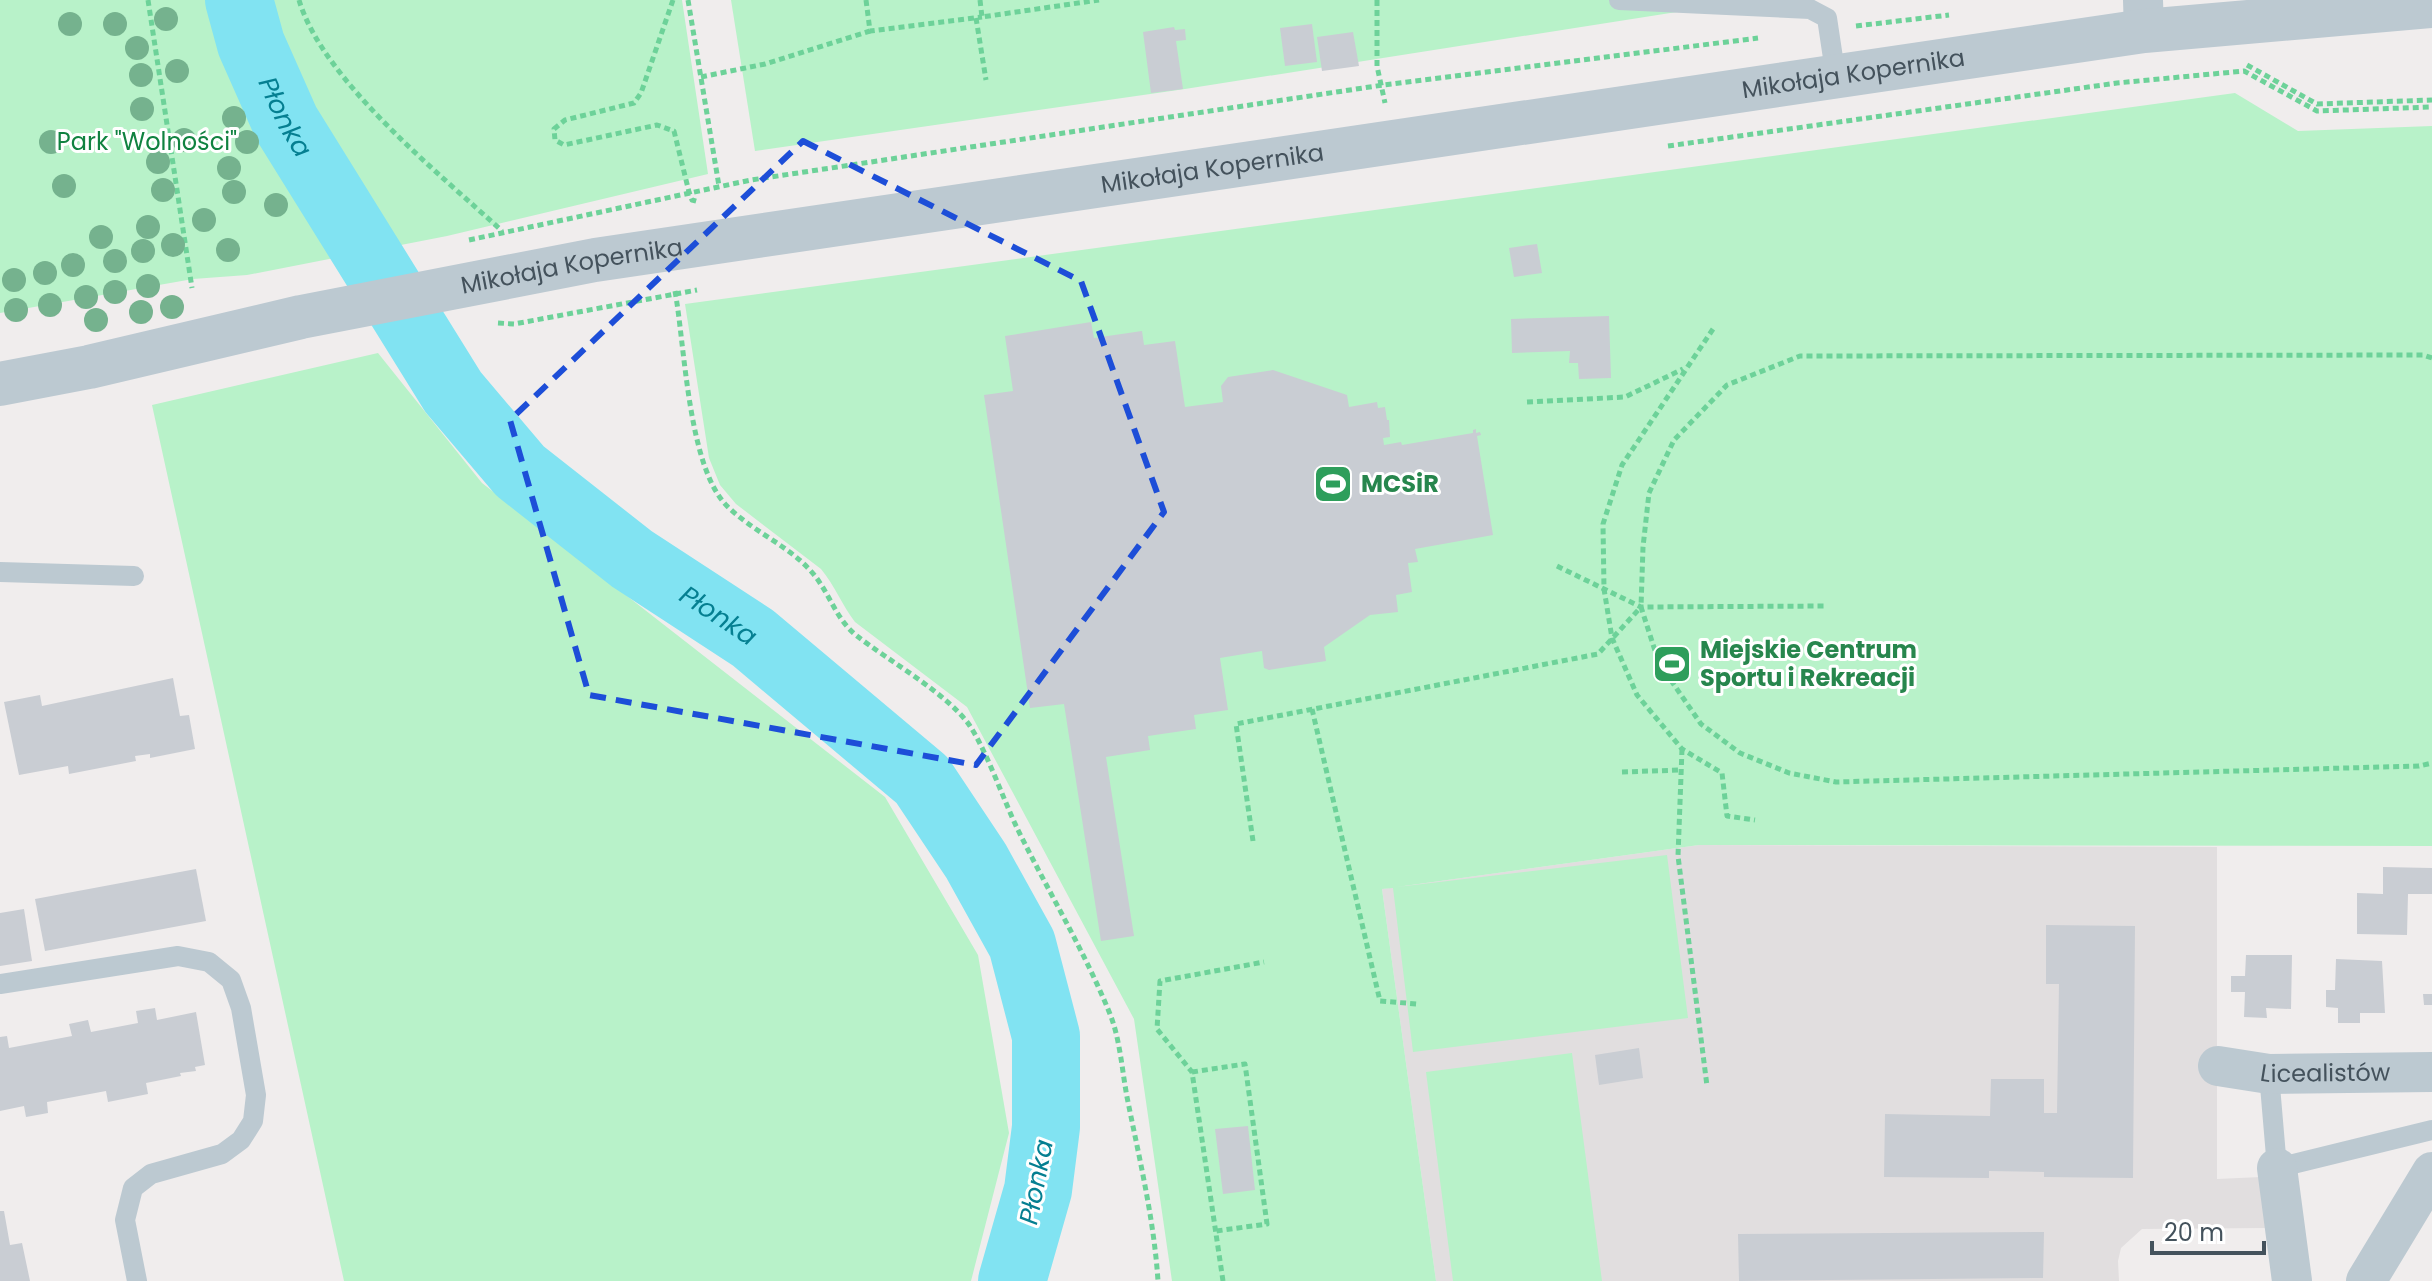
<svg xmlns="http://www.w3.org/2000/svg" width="2432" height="1281" viewBox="0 0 2432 1281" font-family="Poppins,sans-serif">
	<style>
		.education { fill: #e1dedf }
		.green { fill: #b8f2c9 }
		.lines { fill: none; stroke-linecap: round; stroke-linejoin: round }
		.river { stroke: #81e3f2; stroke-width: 68 }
		.building { fill: #c9cdd3 }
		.path { stroke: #6dd299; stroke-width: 5; stroke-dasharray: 6 4; stroke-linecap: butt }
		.service { stroke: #bcc9d1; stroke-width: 20 }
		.minor { stroke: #bcc9d1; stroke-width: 40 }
		.tertiary { stroke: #bcc9d1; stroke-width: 44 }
		.tree { fill: #75b28e }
		.marked { fill: none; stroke: #1d4ed8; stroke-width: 6; stroke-dasharray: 16 10; stroke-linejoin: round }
		.labels { text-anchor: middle; stroke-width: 6; stroke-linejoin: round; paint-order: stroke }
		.street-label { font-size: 24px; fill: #44525c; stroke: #fff }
		.park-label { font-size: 24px; fill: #108240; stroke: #fff }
		.leisure-label { font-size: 24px; font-weight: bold; fill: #27864d; stroke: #fff; text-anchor: start }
		.water-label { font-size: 26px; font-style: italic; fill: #057f91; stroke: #fff }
	</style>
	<rect width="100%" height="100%" fill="#f0eded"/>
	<polygon class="education" points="1699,845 2217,847 2217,1179 2261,1177 2266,1228 2142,1229 2121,1248 2118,1261 2119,1281 1436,1281 1382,889"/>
	<g class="green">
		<polygon points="0,0 682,0 708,174 447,236 247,275 193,279 0,313"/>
		<polygon points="731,0 1753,0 1185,89 755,151"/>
		<path d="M2235,93L2298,131L2432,126V846L1699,845L1397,887L1667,855L1688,1018L1413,1052L1393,888L1382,889L1436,1281H1172L1134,1019L967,707L855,622C842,605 835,586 821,569L736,504L720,485L709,458L685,304Z"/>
		<polygon points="378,353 482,483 885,797 978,955 1009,1133 971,1281 344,1281 152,405"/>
		<polygon points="1572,1053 1602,1281 1453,1281 1426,1072"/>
	</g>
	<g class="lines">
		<path class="river" id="s1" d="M239,0L251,44L286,123L453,392L520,471L632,559L753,638L922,780L976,861L1022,944L1046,1036V1127L1038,1190L1012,1281"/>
	</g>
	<g class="building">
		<polygon points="1312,24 1317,62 1285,66 1280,28"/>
		<polygon points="1174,27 1175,30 1185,29 1186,40 1176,41 1183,89 1151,93 1143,32"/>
		<polygon points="1353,32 1359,66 1322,71 1317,37"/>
		<polygon points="1537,244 1542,273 1514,277 1509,248"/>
		<polygon points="1609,316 1611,378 1579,379 1578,363 1569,363 1570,351 1512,353 1511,319"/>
		<polygon points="1091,322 1094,338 1142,331 1144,345 1175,341 1185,407 1223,402 1221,386 1228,377 1273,370 1347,395 1349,407 1377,402 1378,408 1385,407 1387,420 1389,420 1390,437 1383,438 1384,445 1401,442 1402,445 1473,433 1473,430 1476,429 1476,433 1480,432 1481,435 1477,436 1493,535 1415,549 1418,562 1408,563 1412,592 1396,595 1398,612 1370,615 1324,647 1326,661 1269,670 1264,668 1262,651 1220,658 1228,710 1194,715 1196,729 1148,736 1150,750 1106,757 1134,936 1101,941 1064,704 1030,708 984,395 1013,391 1005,336"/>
		<polygon points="173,678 180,716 189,715 195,749 150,758 150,754 135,756 136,761 69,774 68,766 19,775 4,702 40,695 42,706"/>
		<polygon points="2383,867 2432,868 2432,894 2408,894 2407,935 2357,934 2357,893 2383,894"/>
		<polygon points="196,869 206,921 45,951 35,899"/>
		<polygon points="24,909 32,961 0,966 0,913"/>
		<polygon points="2046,925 2135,926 2133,1178 2044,1177 2044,1172 1989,1171 1989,1178 1884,1177 1885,1114 1990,1116 1991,1079 2044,1079 2044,1113 2057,1113 2059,984 2046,984"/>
		<polygon points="2246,955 2292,955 2291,1009 2266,1008 2267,1018 2244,1017 2245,992 2231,992 2231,976 2245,976"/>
		<polygon points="2336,959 2382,961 2385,1013 2360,1013 2360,1023 2338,1023 2338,1008 2326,1007 2326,990 2335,990"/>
		<polygon points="2423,994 2432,994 2432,1005 2424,1005"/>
		<polygon points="155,1008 157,1020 196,1012 205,1065 195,1067 196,1071 180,1073 181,1076 146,1083 148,1094 108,1102 106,1091 47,1102 48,1113 26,1117 24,1106 0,1111 0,1037 7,1036 9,1048 72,1036 69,1024 88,1020 91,1032 138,1023 136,1011"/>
		<polygon points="1639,1048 1643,1078 1599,1085 1595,1055"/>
		<polygon points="1248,1126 1255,1190 1223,1194 1215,1129"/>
		<polygon points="0,1211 4,1211 10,1245 22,1243 30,1281 0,1281"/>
		<polygon points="2044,1232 2043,1278 1739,1281 1738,1234"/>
	</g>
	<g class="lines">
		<g class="path">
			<polyline points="148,0 192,288"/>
			<path d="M299,0C323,81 440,174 502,231"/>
			<polyline points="673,0 641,93 634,103 565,120 554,129 555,140 564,145 657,125 674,131 689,192 692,200 699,202"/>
			<polyline points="688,0 719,186"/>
			<polyline points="866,0 870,31 982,17"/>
			<polyline points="980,0 982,17 1099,0"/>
			<polyline points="1377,0 1377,66 1385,103"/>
			<polyline points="976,18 986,80"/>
			<polyline points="1856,26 1949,15"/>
			<polyline points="2247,65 2317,104 2432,100"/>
			<polyline points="701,77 765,64 870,31"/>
			<polyline points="1668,146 2117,83 2244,71 2317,111 2432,107"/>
			<polyline points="469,240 751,180 1383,85 1758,38"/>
			<path d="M675,291C685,346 688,467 727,506C751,530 785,544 808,568C829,589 834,618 857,636C889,661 948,694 970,726C988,754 1003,799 1018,830C1048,891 1084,950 1110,1014C1120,1039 1122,1070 1127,1097C1139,1157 1154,1219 1158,1281"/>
			<polyline points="498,323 514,324 697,290"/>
			<polyline points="1713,329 1622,465 1603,524 1604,589 1612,638 1637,695 1682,749 1722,773 1727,816 1755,820"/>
			<polyline points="2432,358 2423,355 1800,356 1727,385 1674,440 1649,493 1643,547 1641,607 1659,663 1701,724 1740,753 1789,773 1836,782 2419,766 2432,763"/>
			<polyline points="1527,402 1625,397 1683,369"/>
			<polyline points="1557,566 1641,607 1827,606"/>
			<polyline points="1312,709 1380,1001 1417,1004"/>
			<polyline points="1682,749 1678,856 1707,1086"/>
			<polyline points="1622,772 1681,770"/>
			<polyline points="1253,841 1236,724 1598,654 1641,607"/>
			<polyline points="1192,1072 1245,1064 1267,1224 1216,1231"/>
			<polyline points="1223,1281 1192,1072 1157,1029 1160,981 1264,962"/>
		</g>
		<g class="service">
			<polyline points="1619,0 1810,9 1827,18 1836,78"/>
			<polyline points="0,572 134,576"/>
			<polyline points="0,984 178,956 209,962 231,980 241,1008 256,1095 253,1121 241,1140 222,1154 151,1174 133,1188 125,1220 137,1281"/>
			<polyline points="2269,1074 2277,1168 2432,1130"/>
		</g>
		<g class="minor">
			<polyline points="2143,0 2144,31"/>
			<path id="s2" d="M2218,1066L2269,1074L2432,1072"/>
			<polyline points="2277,1168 2292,1281"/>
			<polyline points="2366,1281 2432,1172"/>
		</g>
		<path class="tertiary" id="s3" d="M0,384L89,367L301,317L595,260L2144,31L2432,6"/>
	</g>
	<g class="tree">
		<circle cx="166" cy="19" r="12"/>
		<circle cx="70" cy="24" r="12"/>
		<circle cx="115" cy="24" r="12"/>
		<circle cx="137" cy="48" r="12"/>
		<circle cx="177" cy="71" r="12"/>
		<circle cx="141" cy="75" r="12"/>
		<circle cx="142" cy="109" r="12"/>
		<circle cx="234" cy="118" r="12"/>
		<circle cx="184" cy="140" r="12"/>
		<circle cx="51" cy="142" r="12"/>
		<circle cx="247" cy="142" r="12"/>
		<circle cx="158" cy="162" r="12"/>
		<circle cx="229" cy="168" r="12"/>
		<circle cx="64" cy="186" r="12"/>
		<circle cx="163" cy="190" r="12"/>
		<circle cx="234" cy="192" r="12"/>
		<circle cx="276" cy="205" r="12"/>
		<circle cx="204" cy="220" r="12"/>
		<circle cx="148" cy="227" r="12"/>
		<circle cx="101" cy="237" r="12"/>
		<circle cx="173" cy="245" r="12"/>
		<circle cx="228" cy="250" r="12"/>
		<circle cx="143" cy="251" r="12"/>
		<circle cx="115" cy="261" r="12"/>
		<circle cx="73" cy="265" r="12"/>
		<circle cx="45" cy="273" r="12"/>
		<circle cx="14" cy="280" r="12"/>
		<circle cx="148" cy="286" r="12"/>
		<circle cx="115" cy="292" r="12"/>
		<circle cx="86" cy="297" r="12"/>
		<circle cx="50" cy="305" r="12"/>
		<circle cx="172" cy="307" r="12"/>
		<circle cx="16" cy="310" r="12"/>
		<circle cx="141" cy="312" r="12"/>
		<circle cx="96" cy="320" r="12"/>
	</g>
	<path class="marked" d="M803,141L1081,281L1164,512L976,765L589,695L510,420Z"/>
	<defs>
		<symbol id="stadium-square" viewBox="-11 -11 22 22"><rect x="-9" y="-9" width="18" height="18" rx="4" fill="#2e9e5b" stroke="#fff"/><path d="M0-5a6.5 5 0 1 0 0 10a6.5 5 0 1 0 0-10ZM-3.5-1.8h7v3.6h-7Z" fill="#fff"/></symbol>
	</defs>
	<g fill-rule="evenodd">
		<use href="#stadium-square" x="1311" y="462" width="44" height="44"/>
		<use href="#stadium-square" x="1650" y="642" width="44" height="44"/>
	</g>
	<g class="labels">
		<g class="street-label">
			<text dy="8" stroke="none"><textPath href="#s3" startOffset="1880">Mikołaja Kopernika</textPath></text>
			<text dy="8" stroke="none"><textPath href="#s3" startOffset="1232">Mikołaja Kopernika</textPath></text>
			<text dy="8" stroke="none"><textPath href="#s3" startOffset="584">Mikołaja Kopernika</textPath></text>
			<text dy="8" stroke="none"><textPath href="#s2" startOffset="108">Licealistów</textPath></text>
		</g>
		<g class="park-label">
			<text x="147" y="150">Park "Wolności"</text>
		</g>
		<g class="leisure-label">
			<text x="1361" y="492">MCSiR</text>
			<text x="1700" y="658">Miejskie Centrum<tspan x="1700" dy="28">Sportu i Rekreacji</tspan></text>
		</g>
		<g class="water-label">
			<text dy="9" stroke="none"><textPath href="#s1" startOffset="126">Płonka</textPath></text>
			<text dy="9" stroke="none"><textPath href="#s1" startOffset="798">Płonka</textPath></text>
			<text transform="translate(1036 1182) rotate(-79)" y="9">Płonka</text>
		</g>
	</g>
	<path d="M2152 1241v12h112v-12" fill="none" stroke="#44525c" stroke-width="4"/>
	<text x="2164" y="1241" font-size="24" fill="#44525c" stroke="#ffffff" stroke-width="6" paint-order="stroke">20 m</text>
</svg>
